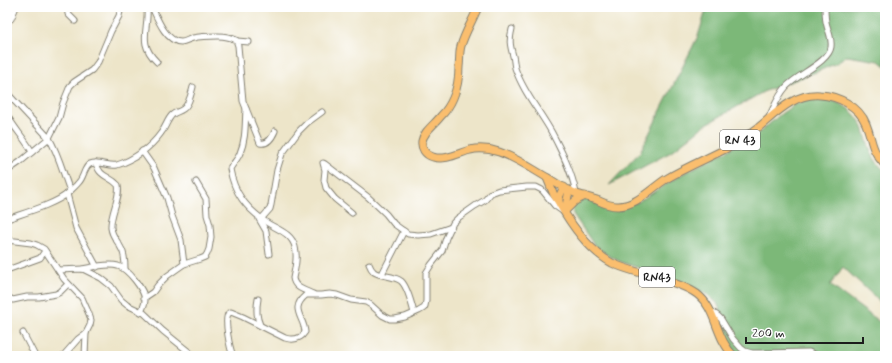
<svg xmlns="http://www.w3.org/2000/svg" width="892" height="363" viewBox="0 0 892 363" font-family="Mynerve,sans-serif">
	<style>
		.forest { fill: #7cb878; stroke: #4c6a4a }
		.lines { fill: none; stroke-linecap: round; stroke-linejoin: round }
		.minor-casing { stroke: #848072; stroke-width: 7 }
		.major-casing { stroke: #848072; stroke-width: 9 }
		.minor { stroke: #fff; stroke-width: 5 }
		.major { stroke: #fabe6e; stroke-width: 7 }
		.labels { text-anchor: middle; stroke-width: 3; stroke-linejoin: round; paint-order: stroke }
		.shield { fill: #fff; stroke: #606060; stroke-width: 1 }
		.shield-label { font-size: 12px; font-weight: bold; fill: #1c1c1c }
	</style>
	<rect width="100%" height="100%" fill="#fff"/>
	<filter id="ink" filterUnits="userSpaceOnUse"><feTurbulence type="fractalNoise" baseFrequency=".025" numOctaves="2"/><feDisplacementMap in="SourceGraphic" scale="8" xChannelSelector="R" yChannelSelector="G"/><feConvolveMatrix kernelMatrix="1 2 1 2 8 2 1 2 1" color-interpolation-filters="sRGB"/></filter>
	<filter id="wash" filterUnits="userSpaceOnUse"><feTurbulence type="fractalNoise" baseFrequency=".012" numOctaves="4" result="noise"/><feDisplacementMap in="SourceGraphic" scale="16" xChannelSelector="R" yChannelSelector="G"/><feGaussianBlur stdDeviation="0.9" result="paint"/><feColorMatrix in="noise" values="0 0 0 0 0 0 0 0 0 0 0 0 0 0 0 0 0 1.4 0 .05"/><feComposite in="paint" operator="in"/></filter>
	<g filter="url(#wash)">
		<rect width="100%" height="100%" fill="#ede5c9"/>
		<g class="forest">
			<polygon points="707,7 885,7 885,66 879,61 847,56 837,63 816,72 763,92 705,125 671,152 609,185 640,152 698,36"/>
			<path d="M818,98C824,99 830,99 836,102C848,106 860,118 864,130C869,147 871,159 885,171V309L876,298L843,267L830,285L885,326V356H742C728,348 723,332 717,318L723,316L717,303L708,295L685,283L621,262L607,255L594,245L573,214L572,207L574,204L584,200H589L610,208L638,202L684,173L723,153L761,131L781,114L795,104L809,99Z"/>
		</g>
	</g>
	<g filter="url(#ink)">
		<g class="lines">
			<defs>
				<g id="minor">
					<polyline points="67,7 68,14 75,21"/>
					<path d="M147,7C149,30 137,43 157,62"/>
					<path d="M152,7C157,18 166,42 181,42C185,42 189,39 193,38C201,36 209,36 218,36C224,36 230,37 236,40L238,46L243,101L260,143C268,145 272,138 275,131"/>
					<polyline points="7,20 11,19 16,7"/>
					<path d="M512,29C509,41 510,45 513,56C514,60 514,64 515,68C523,92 540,111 552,133C562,152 572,172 576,193"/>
					<polyline points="237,41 249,42"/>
					<polyline points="7,93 49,138 20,162 7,171"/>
					<path d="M246,109C245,124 246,139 240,153C238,159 233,163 230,169C234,193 246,208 266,222C276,229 292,233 295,247C298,257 295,269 293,278C294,288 305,290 313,294"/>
					<path d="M7,115C14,128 25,139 32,152"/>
					<path d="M769,117C774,107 778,96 786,87C796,75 829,62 831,47C832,39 829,33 827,26C825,20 825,13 825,7"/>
					<polyline points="142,151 154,168 167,198 172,216 181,240 184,264"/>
					<path d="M96,163C100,178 109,175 118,185C121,198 110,213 111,228C112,237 118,241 121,248C125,254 125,262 125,269"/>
					<path d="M70,191C63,173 59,155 49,138L59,118L63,103L70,86L74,82L92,70L98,62L111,31L119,16L121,7"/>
					<polyline points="67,194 76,228 97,267"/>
					<polyline points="352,213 335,199 326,188 324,180 325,170 323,163 325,164 368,197 386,214 394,224 408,234 418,235 431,234 451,227"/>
					<polyline points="262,218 270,209 271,205 277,170 282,154 299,131 307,123 322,112"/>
					<path d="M7,219C24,213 56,204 68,193C72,189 76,186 79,182C84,177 84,167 90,164C99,160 109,167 117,165C134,160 151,147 161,133C166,127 167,120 172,115C175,112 179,112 183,109C189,105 191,94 193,87"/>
					<polyline points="259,219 266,231 269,254"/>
					<polyline points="7,240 31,243 37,245 44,249 64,279 82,298 89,314 91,320 90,325 86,333 85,356"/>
					<path d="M369,264C370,267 372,270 374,272C382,277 393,275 401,281C407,286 412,305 414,313"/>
					<path d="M83,269C93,267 107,263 118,266C128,269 144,289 145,300C145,304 143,308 141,312"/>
					<polyline points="7,270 40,258 45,251"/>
					<polyline points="58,270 83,269 101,278 111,286 121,300 127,305 144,313 163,331 194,356"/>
					<polyline points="382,274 404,231"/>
					<polyline points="7,297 13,300 27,297 39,297 56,294 60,292 68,284"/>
					<polyline points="144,298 153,292 158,285 167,276 184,264 200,259 205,257 207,254 209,249 211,237 210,225 207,215 206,199 196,182"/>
					<path d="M258,299C256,309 256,316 260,325"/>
					<polyline points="711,311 718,316 721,319 733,339 741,348 745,351 752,353 762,353 809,352 818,356"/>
					<polyline points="23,333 35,356"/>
					<polyline points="63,356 78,339 86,333"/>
					<path d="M233,356C230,349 224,321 228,314C229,313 230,313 231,312L243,317L285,338C292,340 300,340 305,332C304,317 289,309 306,295H321L330,294L337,295L351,300L366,302L371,305L382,315L390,319H395L405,317L419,311L424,308L425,306L426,301V273L431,265L442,251L446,238L453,223L458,218L475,206L485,200L491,193L499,190L527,187H536L542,190L555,206L562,211"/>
				</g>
				<g id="major">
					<path d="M478,7C473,20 465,32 461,46C459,53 460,60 459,67C459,78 457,89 453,98C450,105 446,111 441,116C435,124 424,131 422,141C421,148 425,155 433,157C445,161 459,153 470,150C479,148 490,149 499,152C517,158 532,169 548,178C557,184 567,190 577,194C583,196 590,198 597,200C603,203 610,206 617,206C635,207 652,188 666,179C688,166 711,157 733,145C742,139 751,133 759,127C777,112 795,93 820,95C838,96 859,106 866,124C873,141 870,149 885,165"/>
					<polyline points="547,178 554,195 559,203"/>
					<path d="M564,187C561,193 557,198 560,205C572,226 590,251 612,263C624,269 642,273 655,277C669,281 686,286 697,294C717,309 715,338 734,356"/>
					<polyline points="566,210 575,201 585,196"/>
					<polyline points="565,212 569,190"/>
				</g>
			</defs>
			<use href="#minor" class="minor-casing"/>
			<use href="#major" class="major-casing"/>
			<use href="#minor" class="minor"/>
			<use href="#major" class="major"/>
		</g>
	</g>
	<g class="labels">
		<g class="shield">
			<rect x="720" y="130" width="40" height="20" rx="3"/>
			<rect x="639" y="267" width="36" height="20" rx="3"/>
		</g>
		<g class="shield-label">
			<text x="740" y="144">RN 43</text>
			<text x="657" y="281">RN43</text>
		</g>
	</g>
	<rect width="892" height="363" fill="none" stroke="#fff" stroke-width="24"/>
	<path d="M746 337v6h117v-6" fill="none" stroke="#1c1c1c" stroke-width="2"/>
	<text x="752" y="337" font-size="12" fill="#1c1c1c" stroke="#ffffff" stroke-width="3" paint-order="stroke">200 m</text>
</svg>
